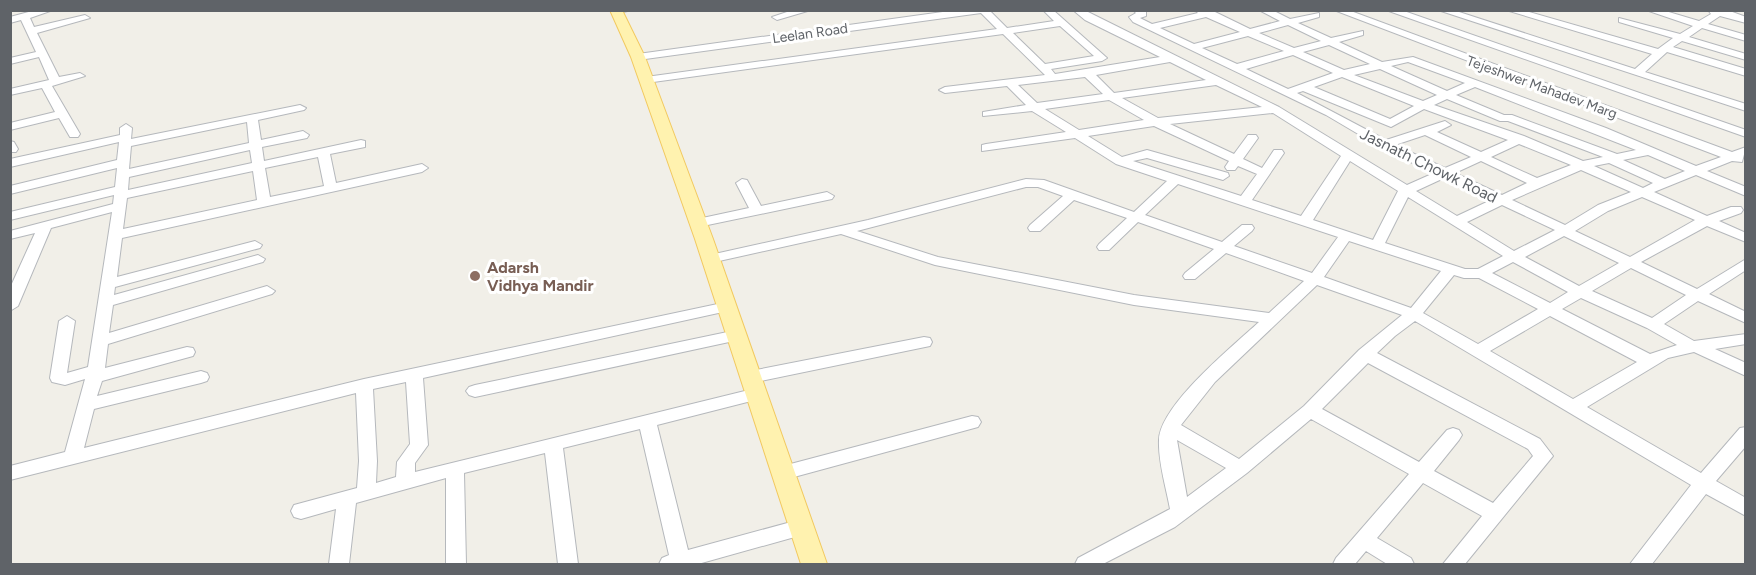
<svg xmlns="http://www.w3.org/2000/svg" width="1756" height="575" viewBox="0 0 1756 575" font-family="Figtree,sans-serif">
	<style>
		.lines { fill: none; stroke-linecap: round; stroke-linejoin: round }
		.minor-casing { stroke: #b5b8bc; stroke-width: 2 }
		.major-casing { stroke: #f2c960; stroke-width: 2 }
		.minor { fill: #fff; fill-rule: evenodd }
		.major { fill: #fff2af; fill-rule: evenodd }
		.education-dot { fill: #8d6e63; stroke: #fff; stroke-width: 2 }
		.labels { text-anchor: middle; stroke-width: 6; stroke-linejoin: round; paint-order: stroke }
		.far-street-label { font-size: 14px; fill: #5f6368; stroke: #fff }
		.street-label { font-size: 16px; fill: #5f6368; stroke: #fff }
		.education-label { font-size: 16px; font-weight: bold; fill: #785e54; stroke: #fff; text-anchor: start }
	</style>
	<rect width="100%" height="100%" fill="#f1efe8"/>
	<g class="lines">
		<defs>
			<g id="minor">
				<polygon points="36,10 53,10 30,18 34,27 85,15 90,18 37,33 59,77 80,73 85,76 52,86 80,134 78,137 70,137 59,118 10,130 10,123 55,112 42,88 10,95 10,89 49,80 39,57 10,64 10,58 36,52 21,20 10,23 10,17"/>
				<polygon points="613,10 632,10 614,14"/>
				<polygon points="793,10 811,10 777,20 772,17"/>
				<path d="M957,10H989L1007,28L1054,21L1043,10H1053L1107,58L1102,61L1051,69L1055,74L1160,57L1085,20L1073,10H1084L1279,107L1407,185L1434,173L1387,151L1326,115L1133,22L1129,17L1136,13L1133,10L1146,12V16L1140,18L1152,24L1198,13L1195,10L1213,11L1250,29L1280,21L1259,10H1272L1290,19L1319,13V17L1298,23L1331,38L1363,31V35L1339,42L1382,62L1413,57L1606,128L1696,166L1721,157L1334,10H1348L1732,152L1746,147L1742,162L1732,161L1707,171L1746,187V196L1696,175L1654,192L1707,216L1731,207H1741L1743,210L1741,213L1719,221L1746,233V242L1707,226L1641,262L1697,289L1746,259V270L1709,294L1746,312V323L1698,301L1664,324L1694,341L1746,334V344L1715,349L1746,363V376L1694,352L1668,358L1587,407L1701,473L1740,428L1746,427V446L1716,481L1746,498V516L1706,494L1652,564H1630L1691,485L1415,321L1395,336L1377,353L1540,439L1553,456L1465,564H1443L1482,516L1423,483L1377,538L1411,558L1414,564H1387L1366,551L1355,564H1333L1336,558L1409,474L1311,419L1247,473L1175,527L1103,564H1075L1078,558L1170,509C1166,487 1158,462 1159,440C1160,405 1233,346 1259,322L1134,305L935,265L841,234L710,263L703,259L710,255L868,220L1026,179L1044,180L1134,212L1167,181L1116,164L1075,138L982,151V145L986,144L1066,132L1032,111L983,116V112L1026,105L1007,86L945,93L939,90L945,87L1045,75L1003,34L646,83L641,80L646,77L997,29L981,13L638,60L633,57L638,54ZM1206,17L1240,32L1194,44L1160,28ZM1288,25L1321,41L1294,48L1259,33ZM1060,26L1094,56L1045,64L1013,33ZM1248,36L1284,51L1237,64L1202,48ZM1329,45L1370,64L1344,70L1303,52ZM1293,55L1333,73L1288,89L1246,69ZM1170,62L1206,80L1114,93L1096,75ZM1408,62L1465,83L1447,91L1391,66ZM1380,69L1437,95L1423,101L1354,75ZM1085,77L1103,94L1037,103L1018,85ZM1342,77L1414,106L1390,119L1314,87ZM1216,85L1262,107L1158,118L1122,98ZM1475,87L1636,150L1617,154L1512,115H1504L1456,95ZM1303,91L1391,127L1424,109L1508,140L1481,152L1437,132L1451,125L1445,121L1386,140L1297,93ZM1447,99L1500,121H1508L1603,157L1583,161L1524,136L1434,105ZM1109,100L1144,120L1079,130L1045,109ZM1273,113L1341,156L1301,216L1252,200L1284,153L1282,150H1274L1262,168L1243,159L1258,138L1256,135H1248L1234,154L1170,124ZM1154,126L1229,161L1225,167L1227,170H1235L1238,166L1257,174L1241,196L1133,161L1147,158L1223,180L1229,176L1228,173L1147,150L1122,157L1088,136ZM1425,135L1471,157L1445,168L1395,145ZM1519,144L1571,165L1537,178L1491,157ZM1648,155L1685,171L1665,179L1623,160ZM1350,161L1398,191L1373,240L1313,220ZM1481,161L1527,183L1502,195L1455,173ZM1609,163L1653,183L1643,188L1594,166ZM1581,170L1631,192L1598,205L1565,225L1512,200ZM1444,178L1491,200L1457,216L1416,191ZM1178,184L1338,237L1312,273L1234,246L1252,231L1254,228L1252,225H1242L1222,242L1145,215ZM1026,187H1038L1063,196L1030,225L1028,228L1030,231H1040L1074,200L1127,218L1099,244L1097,247L1099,250H1109L1138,222L1214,249L1185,273L1183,276L1185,279H1195L1226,253L1304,281L1269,313L1134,295L938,257L857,231ZM1408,197L1503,256L1478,269H1465L1385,243ZM1642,197L1695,220L1630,257L1575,231L1608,211ZM1502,205L1555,230L1514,251L1467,222ZM1564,236L1619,263L1579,286L1525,257ZM1349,241L1441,271L1411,308L1324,277ZM1513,262L1568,292L1550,303L1492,273ZM1631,268L1686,295L1652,318L1592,291ZM1454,275L1464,278H1479L1538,309L1478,344L1423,313ZM1317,285L1402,315L1359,350L1304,406L1239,459L1181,425L1215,382ZM1581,298L1647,328L1677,345L1650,354L1562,309ZM1550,316L1637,362L1573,399L1490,351ZM1368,363L1528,449L1533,456L1493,503L1434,471L1459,440L1462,435L1459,430L1453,428L1447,430L1419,462L1322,409ZM1177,440L1226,468L1187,497Z"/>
				<polygon points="1386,10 1401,10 1746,130 1746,137"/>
				<polygon points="1438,10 1453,10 1635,69 1652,54 1506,10 1522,10 1658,49 1673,38 1619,22 1619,18 1680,34 1693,26 1646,10 1662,10 1699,21 1711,14 1708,10 1727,10 1746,17 1746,23 1720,16 1708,24 1746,35 1746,41 1702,28 1689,37 1746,54 1746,60 1682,41 1673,47 1746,69 1746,76 1667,52 1645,72 1746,104 1746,111"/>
				<path d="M300,105L306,108L304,110L258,120L261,140L303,131L309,135L307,138L262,147L264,161L361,140L365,141V147L330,154L336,183L422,164L428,168L422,172L122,238L117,277L255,241L262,245L260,248L115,287L114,295L258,255L265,259L263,262L113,305L109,333L267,286L275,291L272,294L108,344L105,368L187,347L193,348L195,352L193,356L102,381L97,396L201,371L207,373L209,377L207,381L201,383L94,409L84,448L364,379L727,302L732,304L735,307L732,310L423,378L428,445L415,463V472L757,388L763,390L766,394L763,398L657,425L688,550L802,519L809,521L812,527L809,533L698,564H659L662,558L669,555L640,429L563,448L578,564H558L545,453L464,473L466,564H446V478L356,503L349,564H329L336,509L301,519L294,517L291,511L294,505L357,488L359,461L356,393L10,480V466L65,452L85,379L65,385L52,382L50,378L59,321L67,316L75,321L67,373L88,367L112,212L51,228L18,306L10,311V288L35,233L10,239V231L113,204L114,195L10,220V212L115,187L117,168L10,194V186L117,160L119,142L10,167V159L120,135V128L126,124L132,128L131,139ZM247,122L249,143L129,169L131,146ZM250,150L252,163L128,190L129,177ZM318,157L324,186L270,197L265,168ZM253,171L257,200L123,229L127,198ZM406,382L410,444L397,462L396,477L376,483L377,461L373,389Z"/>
				<polygon points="10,141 14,142 18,149 16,152 10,152"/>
				<polygon points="742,179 747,180 761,206 827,192 834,196 832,199 698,227 693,226 691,223 693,220 749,208 736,183"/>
				<polygon points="737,330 743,331 745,335 743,339 475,397 469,395 466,391 469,387 475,385"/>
				<polygon points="924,337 930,338 932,342 930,346 751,383 745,381 743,377 745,373 751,371"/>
				<polygon points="972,416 978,417 981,422 978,427 783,480 776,478 774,473 776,468 783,466"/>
			</g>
			<polygon id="major" points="610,10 622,10 645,57 713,239 827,564 801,564 695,239 631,57"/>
		</defs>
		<use href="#minor" class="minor-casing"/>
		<use href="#major" class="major-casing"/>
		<use href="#minor" class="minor"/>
		<use href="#major" class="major"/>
	</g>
	<circle class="education-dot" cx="475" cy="276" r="6"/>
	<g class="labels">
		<g class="far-street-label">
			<text transform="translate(810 33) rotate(-8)" y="5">Leelan Road</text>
			<text transform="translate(1542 87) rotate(20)" y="5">Tejeshwer Mahadev Marg</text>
		</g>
		<g class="street-label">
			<text transform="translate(1429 165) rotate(26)" y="6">Jasnath Chowk Road</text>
		</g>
		<g class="education-label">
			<text x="487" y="273">Adarsh<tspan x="487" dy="18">Vidhya Mandir</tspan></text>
		</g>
	</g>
	<rect width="1756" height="575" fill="none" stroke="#5f6368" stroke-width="24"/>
</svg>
